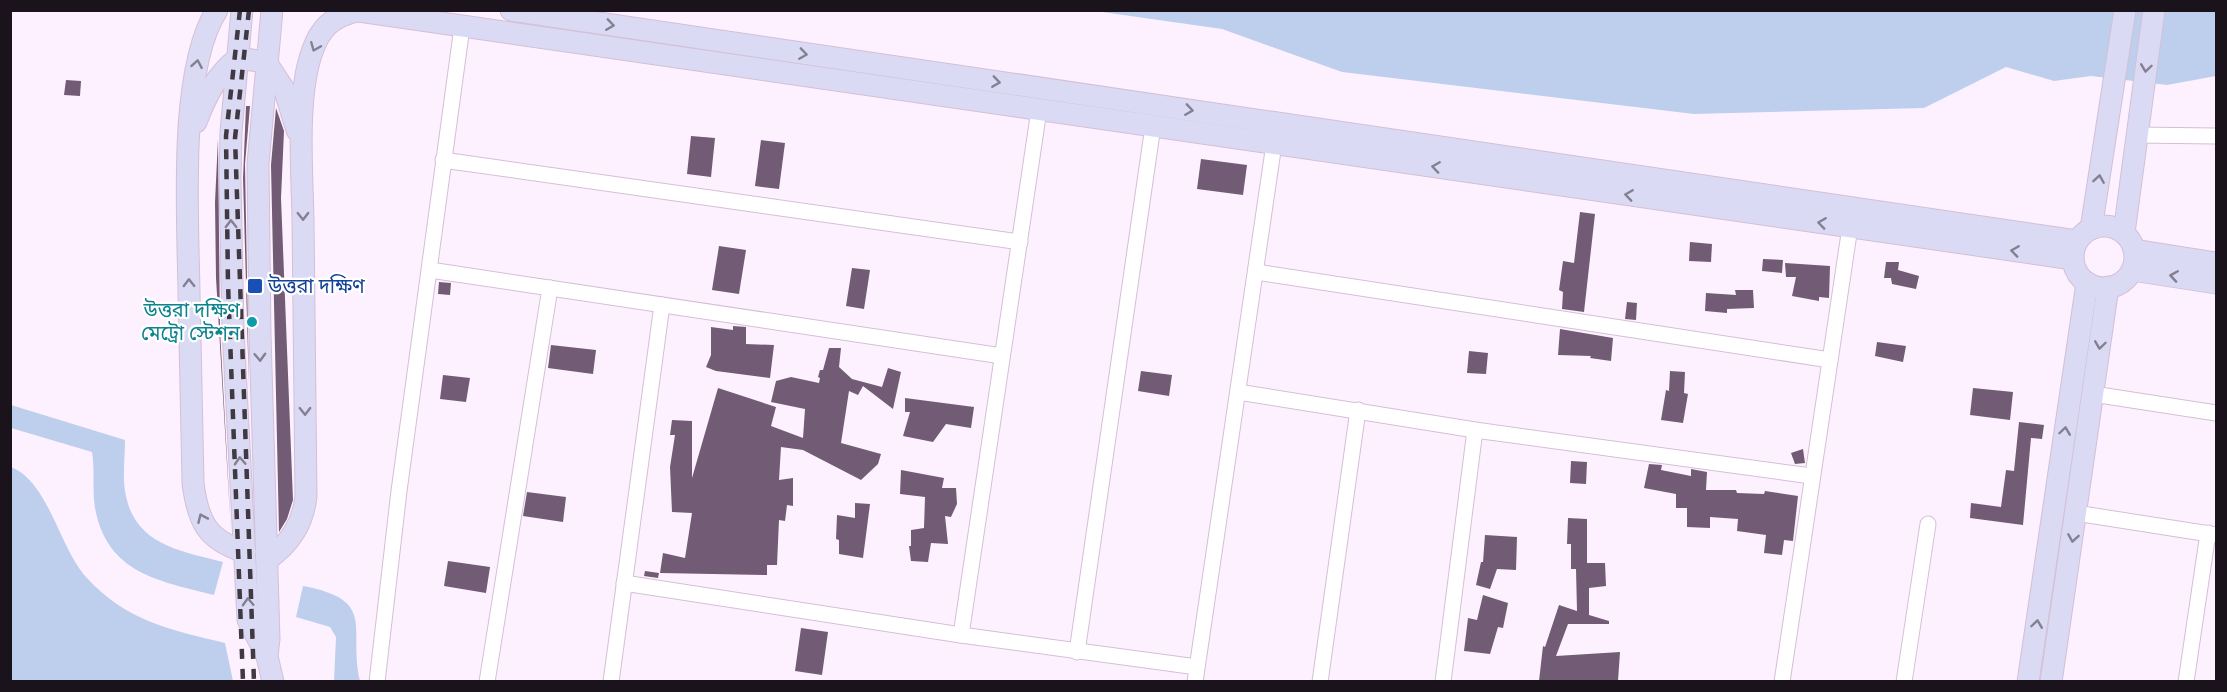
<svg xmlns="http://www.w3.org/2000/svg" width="2227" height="692" viewBox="0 0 2227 692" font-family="Roboto,'Noto Sans Bengali',sans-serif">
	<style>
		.water { fill: #becfee }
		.building { fill: #725b74 }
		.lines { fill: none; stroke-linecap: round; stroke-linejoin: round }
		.street-casing { stroke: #d4bfd6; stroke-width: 17 }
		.secondary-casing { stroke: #d4bfd6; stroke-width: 23 }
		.street { stroke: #fff; stroke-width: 15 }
		.secondary { stroke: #dadaf4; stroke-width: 21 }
		.rail { stroke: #413942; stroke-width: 4.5; stroke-dasharray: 10 10; stroke-linecap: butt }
		.oneway { stroke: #848092 }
		.transit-dot { fill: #1a4fb4; stroke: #fff; stroke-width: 2 }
		.culture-dot { fill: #0f9aa8; stroke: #fff; stroke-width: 2 }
		.labels { text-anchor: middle; stroke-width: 4.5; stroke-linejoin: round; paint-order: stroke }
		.transit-label { font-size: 20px; fill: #164399; stroke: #fff; text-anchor: start }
		.culture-label { font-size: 20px; fill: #0d838f; stroke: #fff; text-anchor: end }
	</style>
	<rect width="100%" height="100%" fill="#fef1ff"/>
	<g class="water">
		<polygon points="1095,11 2216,11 2216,76 2167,85 2091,76 2054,81 2006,67 1924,108 1694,114 1342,72 1222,29"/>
		<path d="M11,405L125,440C125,458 122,479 126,496C136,545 181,551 223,562L214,595C160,581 107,574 95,508C92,489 95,471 92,452L11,428Z"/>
		<path d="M11,467C49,482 59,548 87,578C126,621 171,630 225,643L233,681H11Z"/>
		<path d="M303,586C378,600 348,628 360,681H334L336,637L330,627L296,617Z"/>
	</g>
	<g class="building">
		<polygon points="66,80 81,81 80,96 64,95"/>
		<polygon points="246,106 250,106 245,164 249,389 243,178"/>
		<polygon points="276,108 284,131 281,198 293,500 287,519 279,532 271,165"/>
		<polygon points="691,136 715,138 711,177 687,174"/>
		<polygon points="218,139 220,330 231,532 216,278 215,202"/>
		<polygon points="761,140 785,143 779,189 755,186"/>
		<polygon points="1201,159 1247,165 1243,195 1197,189"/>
		<polygon points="1580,212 1595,214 1584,312 1562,309 1563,292 1559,290 1563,261 1574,263"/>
		<polygon points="1690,242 1712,244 1711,262 1689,261"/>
		<polygon points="719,246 746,250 739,294 712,290"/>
		<polygon points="1763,259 1783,260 1782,273 1762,271"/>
		<polygon points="1886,262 1899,262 1898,270 1919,276 1916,289 1892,284 1891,278 1884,278"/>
		<polygon points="1785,263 1830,266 1829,298 1819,297 1819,301 1792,296 1796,277 1786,277"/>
		<polygon points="852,268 870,270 864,309 846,306"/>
		<polygon points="439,282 451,283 450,295 438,294"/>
		<polygon points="1735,290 1753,290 1754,308 1727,309 1727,313 1705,311 1706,293 1736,295"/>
		<polygon points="1627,302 1637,303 1636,320 1625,319"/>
		<polygon points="733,326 746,327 746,344 774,345 770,378 716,371 706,367 711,355 711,327 733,330"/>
		<polygon points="1560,329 1613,338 1611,361 1590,358 1591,356 1558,355"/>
		<polygon points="1877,342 1906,346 1903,362 1875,356"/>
		<polygon points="551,345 596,350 593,374 548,368"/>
		<polygon points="829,348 841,348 839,367 852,379 882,387 888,368 901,372 893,409 863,386 858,395 849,391 841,443 881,454 878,464 861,480 803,450 781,447 779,480 793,478 793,506 787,505 785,521 779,520 777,565 767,565 767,575 660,573 663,553 685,558 692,513 672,512 670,467 675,435 670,435 672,420 692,421 692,478 718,388 776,407 771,426 803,438 805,409 771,402 776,381 791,377 819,383 820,378 818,377 820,370 823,370"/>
		<polygon points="1469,351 1488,353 1486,374 1467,373"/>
		<polygon points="1141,371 1172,375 1169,396 1138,391"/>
		<polygon points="1670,371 1685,372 1684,393 1688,394 1683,423 1661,420 1666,390 1669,391"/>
		<polygon points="443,375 470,378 466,402 440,399"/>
		<polygon points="1973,388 2013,392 2010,420 1970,415"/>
		<polygon points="905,398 974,407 971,428 946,424 933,442 903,436 910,412 905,412"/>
		<polygon points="2019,422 2044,425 2042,439 2031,438 2023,525 1970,518 1971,503 2001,507 2006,470 2014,471"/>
		<polygon points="1803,449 1805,463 1795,464 1791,453"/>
		<polygon points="1571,461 1587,462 1586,484 1570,483"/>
		<polygon points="1649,464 1662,465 1661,470 1691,476 1691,469 1707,472 1706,490 1736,490 1737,493 1764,494 1765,491 1798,496 1793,541 1784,540 1782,555 1764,553 1766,535 1737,531 1738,519 1710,517 1710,528 1687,527 1687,508 1676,508 1676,494 1644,488"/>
		<polygon points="901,470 944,478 942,488 956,488 957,504 951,517 945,516 948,544 931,543 928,562 911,561 909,546 911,546 911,530 924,528 925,497 900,494"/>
		<polygon points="527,492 566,497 563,522 523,516"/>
		<polygon points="855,503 870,504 863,558 839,554 839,540 836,539 837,515 855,518"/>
		<polygon points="1568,518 1587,519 1587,563 1605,563 1606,586 1589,588 1589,615 1609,621 1609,624 1568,624 1556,656 1620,652 1618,681 1539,681 1543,646 1545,647 1559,605 1577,611 1576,569 1571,569 1571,544 1567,544"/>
		<polygon points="1485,535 1517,537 1516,570 1497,569 1490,589 1476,585 1481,562 1483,562"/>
		<polygon points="448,561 490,567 486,593 444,586"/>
		<polygon points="645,571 659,573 658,578 644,576"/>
		<polygon points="1483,595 1508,603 1503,628 1498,627 1490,654 1464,651 1468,618 1477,620"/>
		<polygon points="801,628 828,632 822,675 795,671"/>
	</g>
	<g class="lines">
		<defs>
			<g id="street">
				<polyline points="2136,135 2216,136"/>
				<polyline points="443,160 1020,242"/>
				<polyline points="430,270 1002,356"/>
				<polyline points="1256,272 1830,360"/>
				<polyline points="1238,392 1475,430 1811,476"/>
				<polyline points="2093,394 2216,413"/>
				<polyline points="2076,513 2216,535"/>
				<polyline points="624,583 961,635 1197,667"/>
				<polyline points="961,635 1039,110"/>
				<polyline points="1077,652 1153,126"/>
				<polyline points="377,682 399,491 462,27"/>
				<polyline points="487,682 550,288"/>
				<polyline points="611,682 662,305"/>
				<polyline points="1195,682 1274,144"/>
				<polyline points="1320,682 1358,410"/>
				<polyline points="1443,682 1475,430"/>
				<polyline points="1782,682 1850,227"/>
				<polyline points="1904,682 1928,524"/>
				<polyline points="2186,682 2208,533"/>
			</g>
			<g id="secondary">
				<path d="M217,10C178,71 188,218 189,292C190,355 192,419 193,483C198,522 207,540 245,552"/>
				<polyline points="242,10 231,132 230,178 233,329 248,620 267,656 273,682"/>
				<polyline points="352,10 2073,259"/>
				<polyline points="511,10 2077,241"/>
				<path d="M196,122C206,96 216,75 238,58L266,62L285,91L297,130"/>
				<circle cx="2104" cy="257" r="31"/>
				<polyline points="2091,229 2125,10"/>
				<polyline points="2124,233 2154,10"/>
				<polyline points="2134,250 2216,263"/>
				<polyline points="2132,270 2216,283"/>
				<path d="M267,560C289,544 303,525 306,496C305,404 304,312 303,219C302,171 296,97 312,52C320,28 332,17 356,11"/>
				<polyline points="267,656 269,639 260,334 258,164 272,10"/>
				<polyline points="2028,682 2087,283"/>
				<polyline points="2051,682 2108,287"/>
			</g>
		</defs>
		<use href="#street" class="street-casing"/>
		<use href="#secondary" class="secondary-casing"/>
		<use href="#street" class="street"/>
		<use href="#secondary" class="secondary"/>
		<g class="rail">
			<polyline points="240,10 226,136 228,284 243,682"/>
			<polyline points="249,10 235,138 254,682"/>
		</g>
	</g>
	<defs><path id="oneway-chevron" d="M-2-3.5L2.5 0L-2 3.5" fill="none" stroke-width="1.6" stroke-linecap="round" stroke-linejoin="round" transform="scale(1.5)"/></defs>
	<g class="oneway">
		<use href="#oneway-chevron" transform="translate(610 25) rotate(8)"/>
		<use href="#oneway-chevron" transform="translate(315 47) rotate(112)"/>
		<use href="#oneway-chevron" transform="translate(803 54) rotate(8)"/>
		<use href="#oneway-chevron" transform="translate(197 64) rotate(-80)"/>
		<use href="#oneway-chevron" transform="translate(2146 68) rotate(98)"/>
		<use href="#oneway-chevron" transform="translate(996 82) rotate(8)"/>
		<use href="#oneway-chevron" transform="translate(1189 110) rotate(8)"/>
		<use href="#oneway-chevron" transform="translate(1436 167) rotate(-172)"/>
		<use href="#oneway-chevron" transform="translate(2099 179) rotate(-81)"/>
		<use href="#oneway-chevron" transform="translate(1629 195) rotate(-172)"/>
		<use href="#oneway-chevron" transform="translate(303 216) rotate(89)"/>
		<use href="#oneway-chevron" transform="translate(1822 223) rotate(-172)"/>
		<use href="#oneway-chevron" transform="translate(231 224) rotate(-91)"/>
		<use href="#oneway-chevron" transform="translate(2015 251) rotate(-172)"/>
		<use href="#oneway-chevron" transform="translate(2174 276) rotate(-171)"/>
		<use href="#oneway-chevron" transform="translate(189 283) rotate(-91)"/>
		<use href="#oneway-chevron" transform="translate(2100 345) rotate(98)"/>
		<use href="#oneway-chevron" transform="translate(260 357) rotate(88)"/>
		<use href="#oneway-chevron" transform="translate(305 411) rotate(89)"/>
		<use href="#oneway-chevron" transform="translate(2065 431) rotate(-82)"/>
		<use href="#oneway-chevron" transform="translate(240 461) rotate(-93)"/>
		<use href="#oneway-chevron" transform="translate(202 518) rotate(-114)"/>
		<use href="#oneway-chevron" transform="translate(2073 538) rotate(99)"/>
		<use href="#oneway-chevron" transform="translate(248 602) rotate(-92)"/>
		<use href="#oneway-chevron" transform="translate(2037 624) rotate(-82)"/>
	</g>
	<rect class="transit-dot" x="247" y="278" width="16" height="16" rx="3"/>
	<circle class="culture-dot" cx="252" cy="322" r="6"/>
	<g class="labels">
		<g class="transit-label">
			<text x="268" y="293">উত্তরা দক্ষিণ</text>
		</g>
		<g class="culture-label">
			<text x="240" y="317">উত্তরা দক্ষিণ<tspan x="240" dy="23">মেট্রো স্টেশন</tspan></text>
		</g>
	</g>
	<rect width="2227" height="692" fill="none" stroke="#1a131b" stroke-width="24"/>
</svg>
